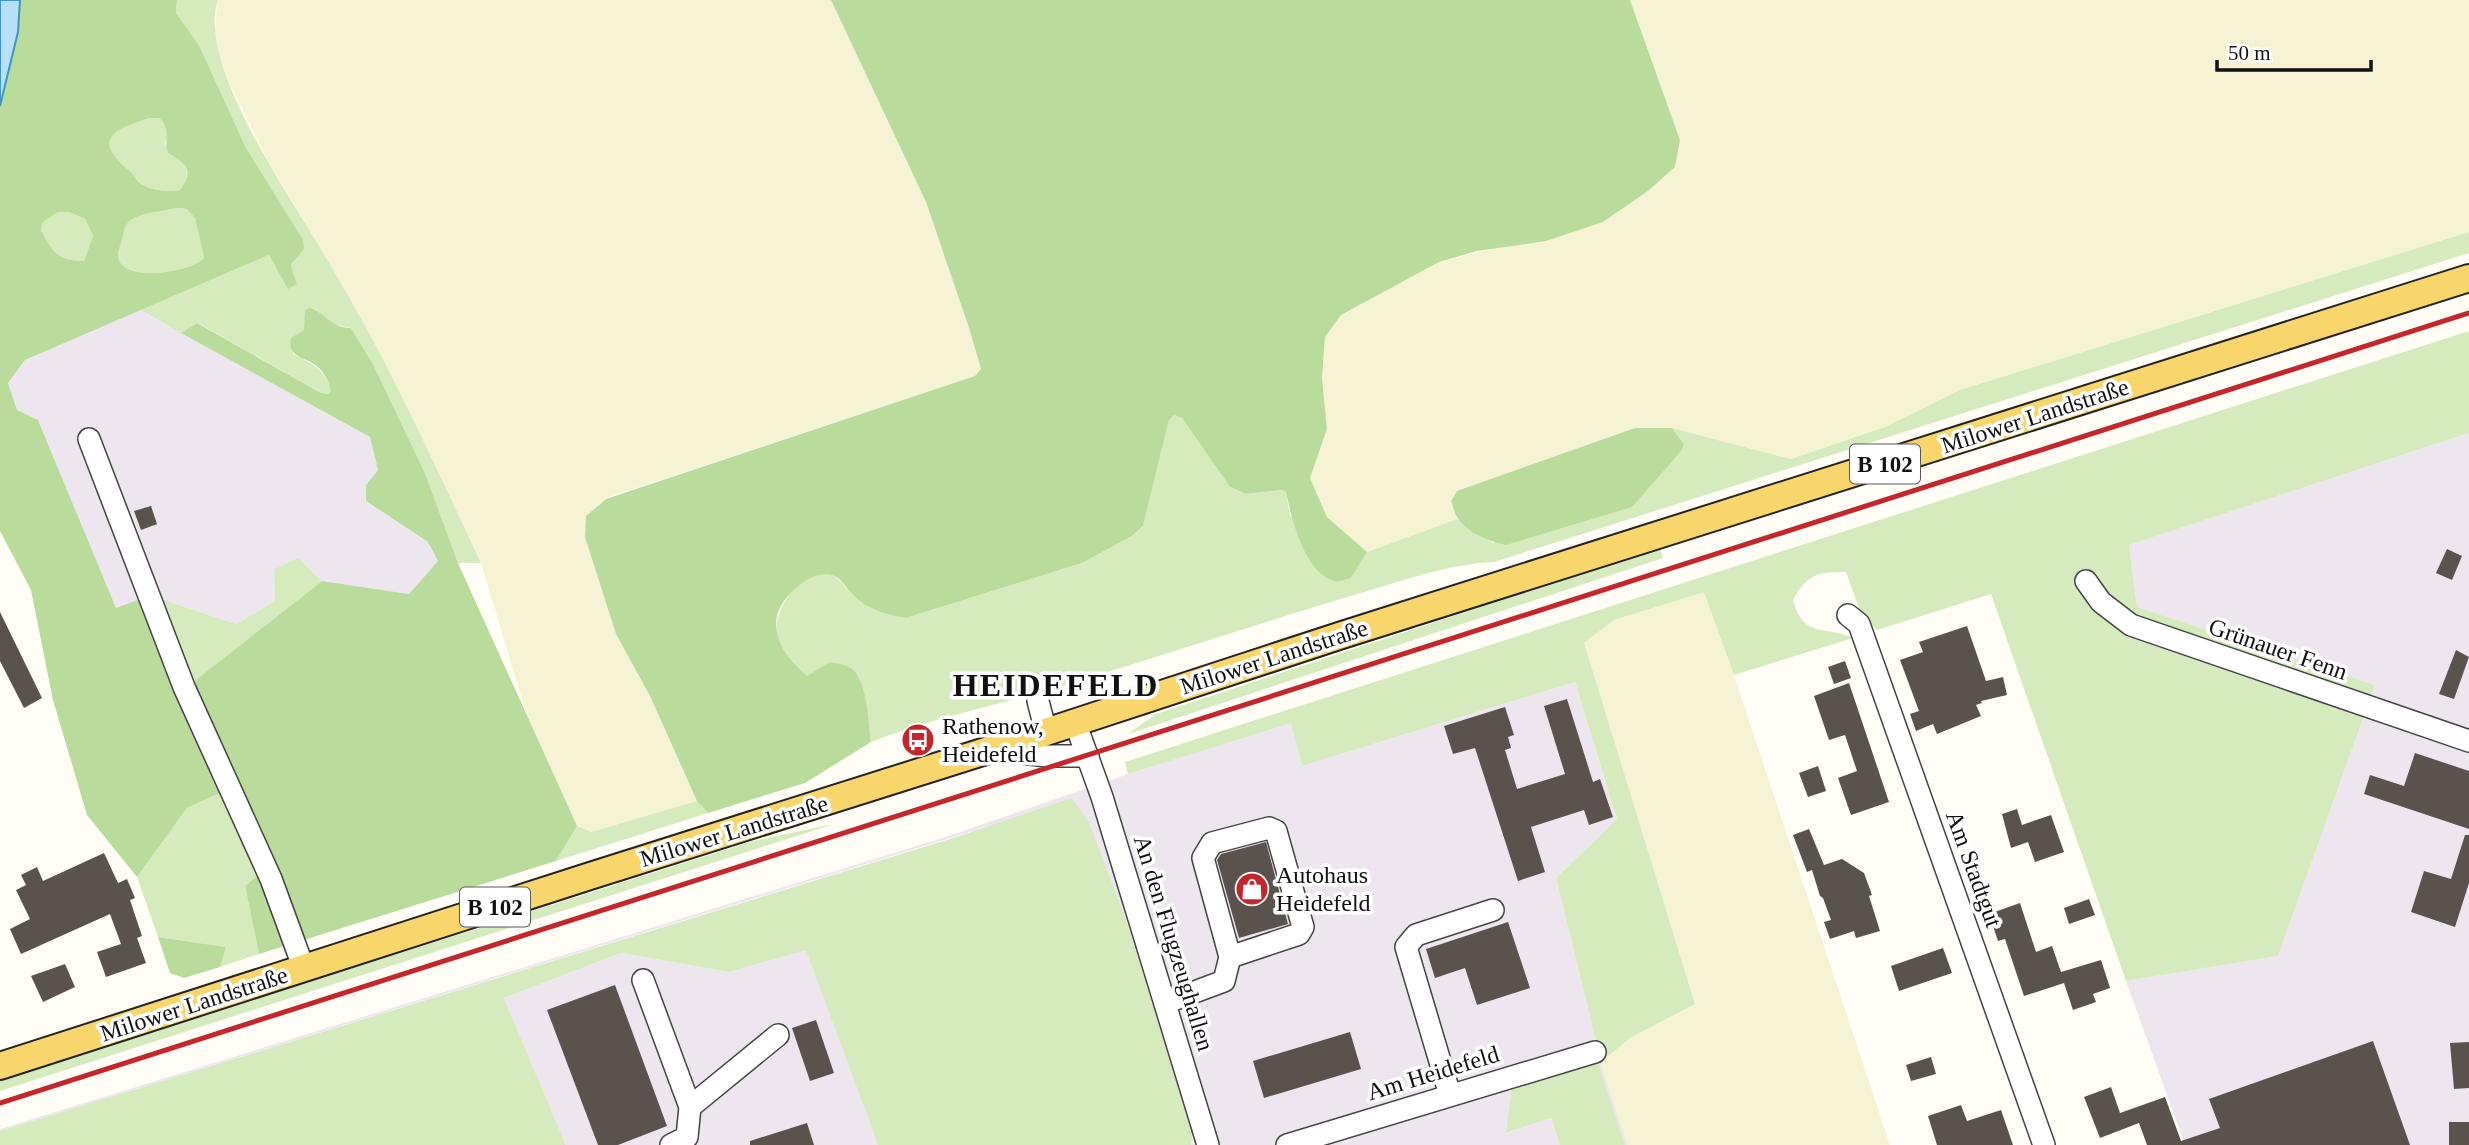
<svg xmlns="http://www.w3.org/2000/svg" width="2469" height="1145" viewBox="0 0 2469 1145" font-family="'Times New Roman',serif">
	<style>
		.industrial { fill: #eee6ef }
		.farmland { fill: #f6f3d4 }
		.green { fill: #d5ebbd }
		.forest { fill: #b9dc9c; fill-rule: evenodd }
		.water { fill: #b9e0f7; stroke: #3f96cf; stroke-width: 2 }
		.building { fill: #5a524d }
		.lines { fill: none; stroke-linecap: round; stroke-linejoin: round }
		.minor-casing { stroke: #444; stroke-width: 24 }
		.major-casing { stroke: #222; stroke-width: 30 }
		.minor { stroke: #fff; stroke-width: 21 }
		.major { stroke: #f9d66b; stroke-width: 26 }
		.rail { stroke: #c4262e; stroke-width: 5 }
		.labels { text-anchor: middle; stroke-width: 7; stroke-linejoin: round; paint-order: stroke }
		.shield { fill: #fff; stroke: #585858; stroke-width: 2 }
		.shield-label { font-size: 23px; font-weight: bold; fill: #111 }
		.street-label { font-size: 24px; fill: #111; stroke: #fff }
		.poi-label { font-size: 24px; fill: #111; stroke: #fff; text-anchor: start }
		.district-label { font-size: 32px; font-weight: bold; letter-spacing: 2px; fill: #111; stroke: #fff }
	</style>
	<rect width="100%" height="100%" fill="#fffdf5"/>
	<g class="industrial">
		<polygon points="141,310 370,437 378,470 366,485 366,501 428,542 438,561 409,594 322,581 298,558 274,569 275,601 236,624 155,597 146,597 116,609 38,420 17,410 8,383 25,360"/>
		<polygon points="2469,433 2469,1145 2185,1145 2126,981 2278,956 2375,685 2137,607 2129,545"/>
		<polygon points="1575,682 1617,819 1556,878 1601,1062 1628,1145 1625,1145 1598,1063 1507,1133 1551,1118 1560,1145 1191,1145 1193,1135 1126,919 1090,824 989,826 0,1131 0,1129 949,836 1128,774 1292,722 1302,766"/>
		<polygon points="807,949 878,1145 566,1145 504,998 621,953 729,972"/>
	</g>
	<g class="farmland">
		<polygon points="218,0 831,0 926,202 969,328 981,369 975,376 606,498 586,516 616,634 650,696 697,801 591,832 577,826 532,732 481,563 383,361 325,255 267,159 229,82 214,38"/>
		<polygon points="1630,0 2469,0 2469,232 1960,390 1885,427 1791,459 1672,428 1635,428 1451,501 1457,519 1367,552 1327,517 1310,478 1327,429 1322,378 1325,337 1341,315 1439,262 1603,222 1648,191 1675,167 1680,140"/>
		<polygon points="1705,591 1734,675 1890,1145 1628,1145 1601,1062 1630,1038 1695,1004 1583,643 1614,620"/>
	</g>
	<g class="green">
		<path d="M177,0H218C196,64 292,198 324,254C345,290 365,325 384,361C418,428 449,495 481,563H458L425,473L373,364L351,328L331,324L316,310L293,354C312,363 326,370 332,392L328,394L321,393L198,323L181,333L141,310L269,255L288,288L296,284L291,267L293,258L301,254L246,148L199,45L176,13Z"/>
		<path d="M150,118H159C169,126 168,132 165,144C181,160 196,168 180,190C167,192 155,191 143,185C137,182 136,178 132,173C125,166 104,152 111,138C117,127 139,122 150,118Z"/>
		<path d="M177,208L187,209L195,218L204,258C191,272 121,284 118,256C118,251 121,244 122,240C124,231 125,222 134,217C147,212 163,211 177,208Z"/>
		<path d="M58,212H69L85,219L93,236L84,261C58,261 53,252 40,231L42,223Z"/>
		<path d="M2469,232V253L1494,562C1450,563 1396,583 1354,595C1264,622 1175,651 1085,679C1014,702 941,715 871,742L864,696L830,662L807,677C796,667 781,653 777,638C771,614 799,569 827,574C839,576 844,586 852,594C863,604 891,612 906,618L1082,563L1132,536L1143,526L1169,420L1174,415L1182,418L1230,487L1246,494L1283,490L1286,492L1290,515L1351,578L1367,552L1457,519L1493,543L1684,444L1672,428L1791,459L1885,427L1960,390Z"/>
		<path d="M2469,331V433L2129,545L2137,607L2375,685L2278,956L2126,981L1991,594L1877,630L1861,614L1846,572C1817,572 1808,574 1793,600C1804,640 1826,625 1853,638L1734,675L1704,592L1614,620L1584,643L1695,1004L1630,1038L1601,1062L1556,878L1617,819L1575,682L1302,766L1291,723L1128,774L1125,762Z"/>
		<polygon points="1660,548 1663,558 1128,734 1156,714"/>
		<polygon points="298,558 322,581 188,686 155,597 236,624 275,601 274,569"/>
		<polygon points="226,790 265,870 245,886 259,954 220,967 226,947 158,937 137,877 187,808"/>
		<polygon points="1072,798 1090,824 1126,919 1193,1135 1191,1145 878,1145 806,950 729,972 621,953 504,998 566,1145 0,1145 0,1131 950,839"/>
		<polygon points="697,801 708,813 556,861 577,826 591,832"/>
		<polygon points="834,824 0,1091 0,1080 753,841"/>
		<polygon points="1598,1062 1625,1145 1560,1145 1551,1118 1506,1133 1512,1086"/>
	</g>
	<g class="forest">
		<path d="M20,0H177L176,13L199,45L246,148L303,240L304,249C291,268 287,256 297,284L288,289L269,255L25,360L8,383L17,410L38,420L116,608L146,597L226,790L187,808L137,877L87,815L53,700L31,590L0,531V106L18,32ZM150,118H159C172,129 163,139 168,153C187,164 194,170 180,190C167,192 155,191 143,185C137,182 136,178 132,173C125,166 104,152 111,138C117,127 139,122 150,118ZM177,208L187,209L195,218L204,258C191,272 121,284 118,256C118,251 121,244 122,240C124,231 125,222 134,218C147,212 163,211 177,208ZM58,212H69L85,219L93,236L84,261C58,261 53,252 41,231L42,223Z"/>
		<path d="M831,0H1630L1680,140L1675,167L1648,191L1603,222L1546,241L1477,251L1439,262L1341,315L1325,337L1322,378L1327,429L1310,478L1327,517L1367,552L1351,578C1346,579 1339,582 1335,581C1305,575 1291,517 1286,492L1282,490L1246,494L1230,487L1182,418L1174,415L1169,420L1143,526L1132,536L1082,563L906,618C885,614 868,610 852,594C848,590 843,582 838,578C816,563 782,595 777,616C772,641 790,661 807,676L830,662C839,664 851,665 856,673C868,692 868,721 871,742L805,783L708,813L697,801L650,696L616,634L585,537L586,516L606,499L975,376L981,369L969,328L926,202Z"/>
		<path d="M309,308C326,312 328,327 351,328L373,364L425,473L458,563L577,826L556,861L259,954L245,886L268,867L188,686L322,581L409,594L438,561L428,542L366,501V485L378,470L370,437L181,333L197,323L321,393L328,394L331,391C329,382 326,375 318,367C306,356 287,359 291,338L304,330L305,311Z"/>
		<path d="M1635,428H1672L1684,444L1681,451L1632,507L1506,545C1490,542 1466,532 1457,517C1454,513 1453,506 1451,501L1457,491Z"/>
		<polygon points="158,937 226,947 220,967 184,978 170,973"/>
	</g>
	<polygon class="water" points="0,0 20,0 18,32 0,106"/>
	<g class="building">
		<polygon points="151,506 157,524 141,530 134,511"/>
		<polygon points="2447,549 2462,556 2452,580 2436,573"/>
		<polygon points="0,612 42,698 24,708 0,661"/>
		<polygon points="1967,626 1986,681 2003,677 2007,695 1981,701 1982,703 1976,705 1981,716 1937,734 1933,724 1916,731 1910,714 1919,711 1900,660 1923,652 1919,642"/>
		<polygon points="2456,650 2469,657 2454,699 2439,694"/>
		<polygon points="1845,661 1851,678 1834,684 1828,667"/>
		<polygon points="1849,683 1889,802 1851,815 1838,778 1857,771 1845,735 1829,740 1814,696"/>
		<polygon points="1567,699 1593,782 1600,779 1613,817 1589,825 1584,810 1531,827 1545,872 1518,881 1475,748 1453,754 1444,726 1505,707 1514,735 1508,737 1511,748 1505,750 1517,789 1565,774 1544,706"/>
		<polygon points="2415,753 2469,771 2469,829 2364,794 2370,775 2404,786"/>
		<polygon points="1818,766 1826,791 1808,797 1799,773"/>
		<polygon points="2017,809 2022,825 2051,815 2064,852 2035,862 2028,842 2011,848 2002,814"/>
		<polygon points="1809,829 1824,865 1842,859 1864,873 1872,895 1869,896 1880,931 1856,938 1854,931 1830,939 1824,922 1831,920 1823,898 1820,896 1812,870 1807,872 1793,835"/>
		<polygon points="2465,835 2469,835 2469,883 2455,927 2411,912 2424,871 2451,879"/>
		<polygon points="1266,842 1288,924 1239,938 1217,860 1221,854"/>
		<polygon points="104,853 118,883 127,879 135,898 130,900 142,936 137,938 146,963 106,977 97,952 121,944 110,914 21,954 10,929 30,919 16,890 26,885 21,875 37,867 43,881"/>
		<polygon points="2089,899 2095,915 2069,924 2064,908"/>
		<polygon points="2020,903 2036,952 2052,946 2061,972 2101,960 2110,988 2093,994 2096,1002 2073,1010 2064,983 2024,996 2005,939 1998,941 1989,914"/>
		<polygon points="1508,922 1530,988 1477,1005 1465,968 1435,978 1426,949"/>
		<polygon points="1943,948 1952,973 1899,991 1891,966"/>
		<polygon points="65,964 75,987 43,1002 31,976"/>
		<polygon points="615,985 667,1126 618,1145 598,1145 547,1010"/>
		<polygon points="816,1020 834,1073 810,1081 792,1028"/>
		<polygon points="1350,1032 1361,1069 1264,1098 1253,1061"/>
		<polygon points="2373,1041 2410,1145 2147,1145 2139,1123 2100,1138 2084,1097 2111,1087 2120,1113 2165,1097 2181,1141 2220,1128 2209,1099"/>
		<polygon points="2469,1042 2469,1088 2454,1089 2450,1043"/>
		<polygon points="1931,1057 1936,1074 1911,1081 1906,1065"/>
		<polygon points="1961,1105 1967,1121 2001,1110 2013,1145 1937,1145 1928,1116"/>
		<rect x="2449" y="1122" width="20" height="23"/>
		<polygon points="807,1123 814,1145 750,1145 750,1141"/>
	</g>
	<g class="lines">
		<defs>
			<g id="minor">
				<polyline points="89,439 184,687 271,879 304,969"/>
				<polyline points="2086,581 2101,602 2131,625 2469,741"/>
				<polyline points="1848,615 1859,624 2044,1145"/>
				<polyline points="1038,701 1046,732"/>
				<polyline points="1075,722 1102,797 1208,1145"/>
				<polyline points="996,750 1047,756 1088,756"/>
				<polyline points="643,980 690,1107 687,1137 671,1145"/>
				<polyline points="1165,1003 1224,981 1230,957 1203,858 1212,843 1269,828 1276,831 1303,927 1299,934 1230,957"/>
				<polyline points="1450,1095 1406,947 1416,935 1493,910"/>
				<polyline points="690,1107 778,1035"/>
				<polyline points="1287,1145 1595,1052"/>
			</g>
			<polyline id="major" points="0,1066 590,876 1046,732 1342,635 2469,278"/>
		</defs>
		<use href="#minor" class="minor-casing"/>
		<use href="#major" class="major-casing"/>
		<use href="#minor" class="minor"/>
		<use href="#major" class="major"/>
		<polyline class="rail" points="0,1103 2469,313"/>
	</g>
	<defs>
		<symbol id="bus-disc" viewBox="-11 -11 22 22"><circle r="9.5" fill="#c4262e" stroke="#fff"/><path d="M-5-6H5V4H4V6H2V4H-2V6H-4V4H-5ZM-3.5-4V0h7V-4ZM-3.5 1.2v1.5H-2V1.2ZM2 1.2v1.5H3.5V1.2Z" fill="#fff"/></symbol>
		<symbol id="shop-disc" viewBox="-11 -11 22 22"><circle r="9.5" fill="#c4262e" stroke="#fff"/><path d="M-5-2.5h2.3a2.7 3.5 0 0 1 5.4 0H5L5.5 6h-11ZM-1.5-2.5h3a1.5 2.3 0 0 0-3 0Z" fill="#fff"/></symbol>
	</defs>
	<g fill-rule="evenodd">
		<use href="#bus-disc" x="899" y="721" width="38" height="38"/>
		<use href="#shop-disc" x="1233" y="870" width="38" height="38"/>
	</g>
	<g class="labels">
		<g class="shield">
			<rect x="1850" y="444.5" width="70" height="39" rx="5"/>
			<rect x="460" y="887.5" width="70" height="39" rx="5"/>
		</g>
		<g class="shield-label">
			<text x="1885" y="472">B 102</text>
			<text x="495" y="915">B 102</text>
		</g>
		<g class="street-label">
			<text transform="translate(2035 416) rotate(-18)" y="8">Milower Landstraße</text>
			<text transform="translate(2278 649) rotate(19)" y="8">Grünauer Fenn</text>
			<text transform="translate(1274 657) rotate(-18)" y="8">Milower Landstraße</text>
			<text transform="translate(734 831) rotate(-17)" y="8">Milower Landstraße</text>
			<text transform="translate(1974 869) rotate(70)" y="8">Am Stadtgut</text>
			<text transform="translate(1174 943) rotate(73)" y="8">An den Flugzeughallen</text>
			<text transform="translate(194 1004) rotate(-18)" y="8">Milower Landstraße</text>
			<text transform="translate(1433 1073) rotate(-17)" y="8">Am Heidefeld</text>
		</g>
		<g class="poi-label">
			<text x="942" y="734">Rathenow,<tspan x="942" dy="28">Heidefeld</tspan></text>
			<text x="1276" y="883">Autohaus<tspan x="1276" dy="28">Heidefeld</tspan></text>
		</g>
		<g class="district-label">
			<text x="1056" y="696">HEIDEFELD</text>
		</g>
	</g>
	<path d="M2217 60v10h154v-10" fill="none" stroke="#111111" stroke-width="3.5"/>
	<text x="2228" y="60" font-size="21" fill="#111111" stroke="#ffffff" stroke-width="5" paint-order="stroke">50 m</text>
</svg>
